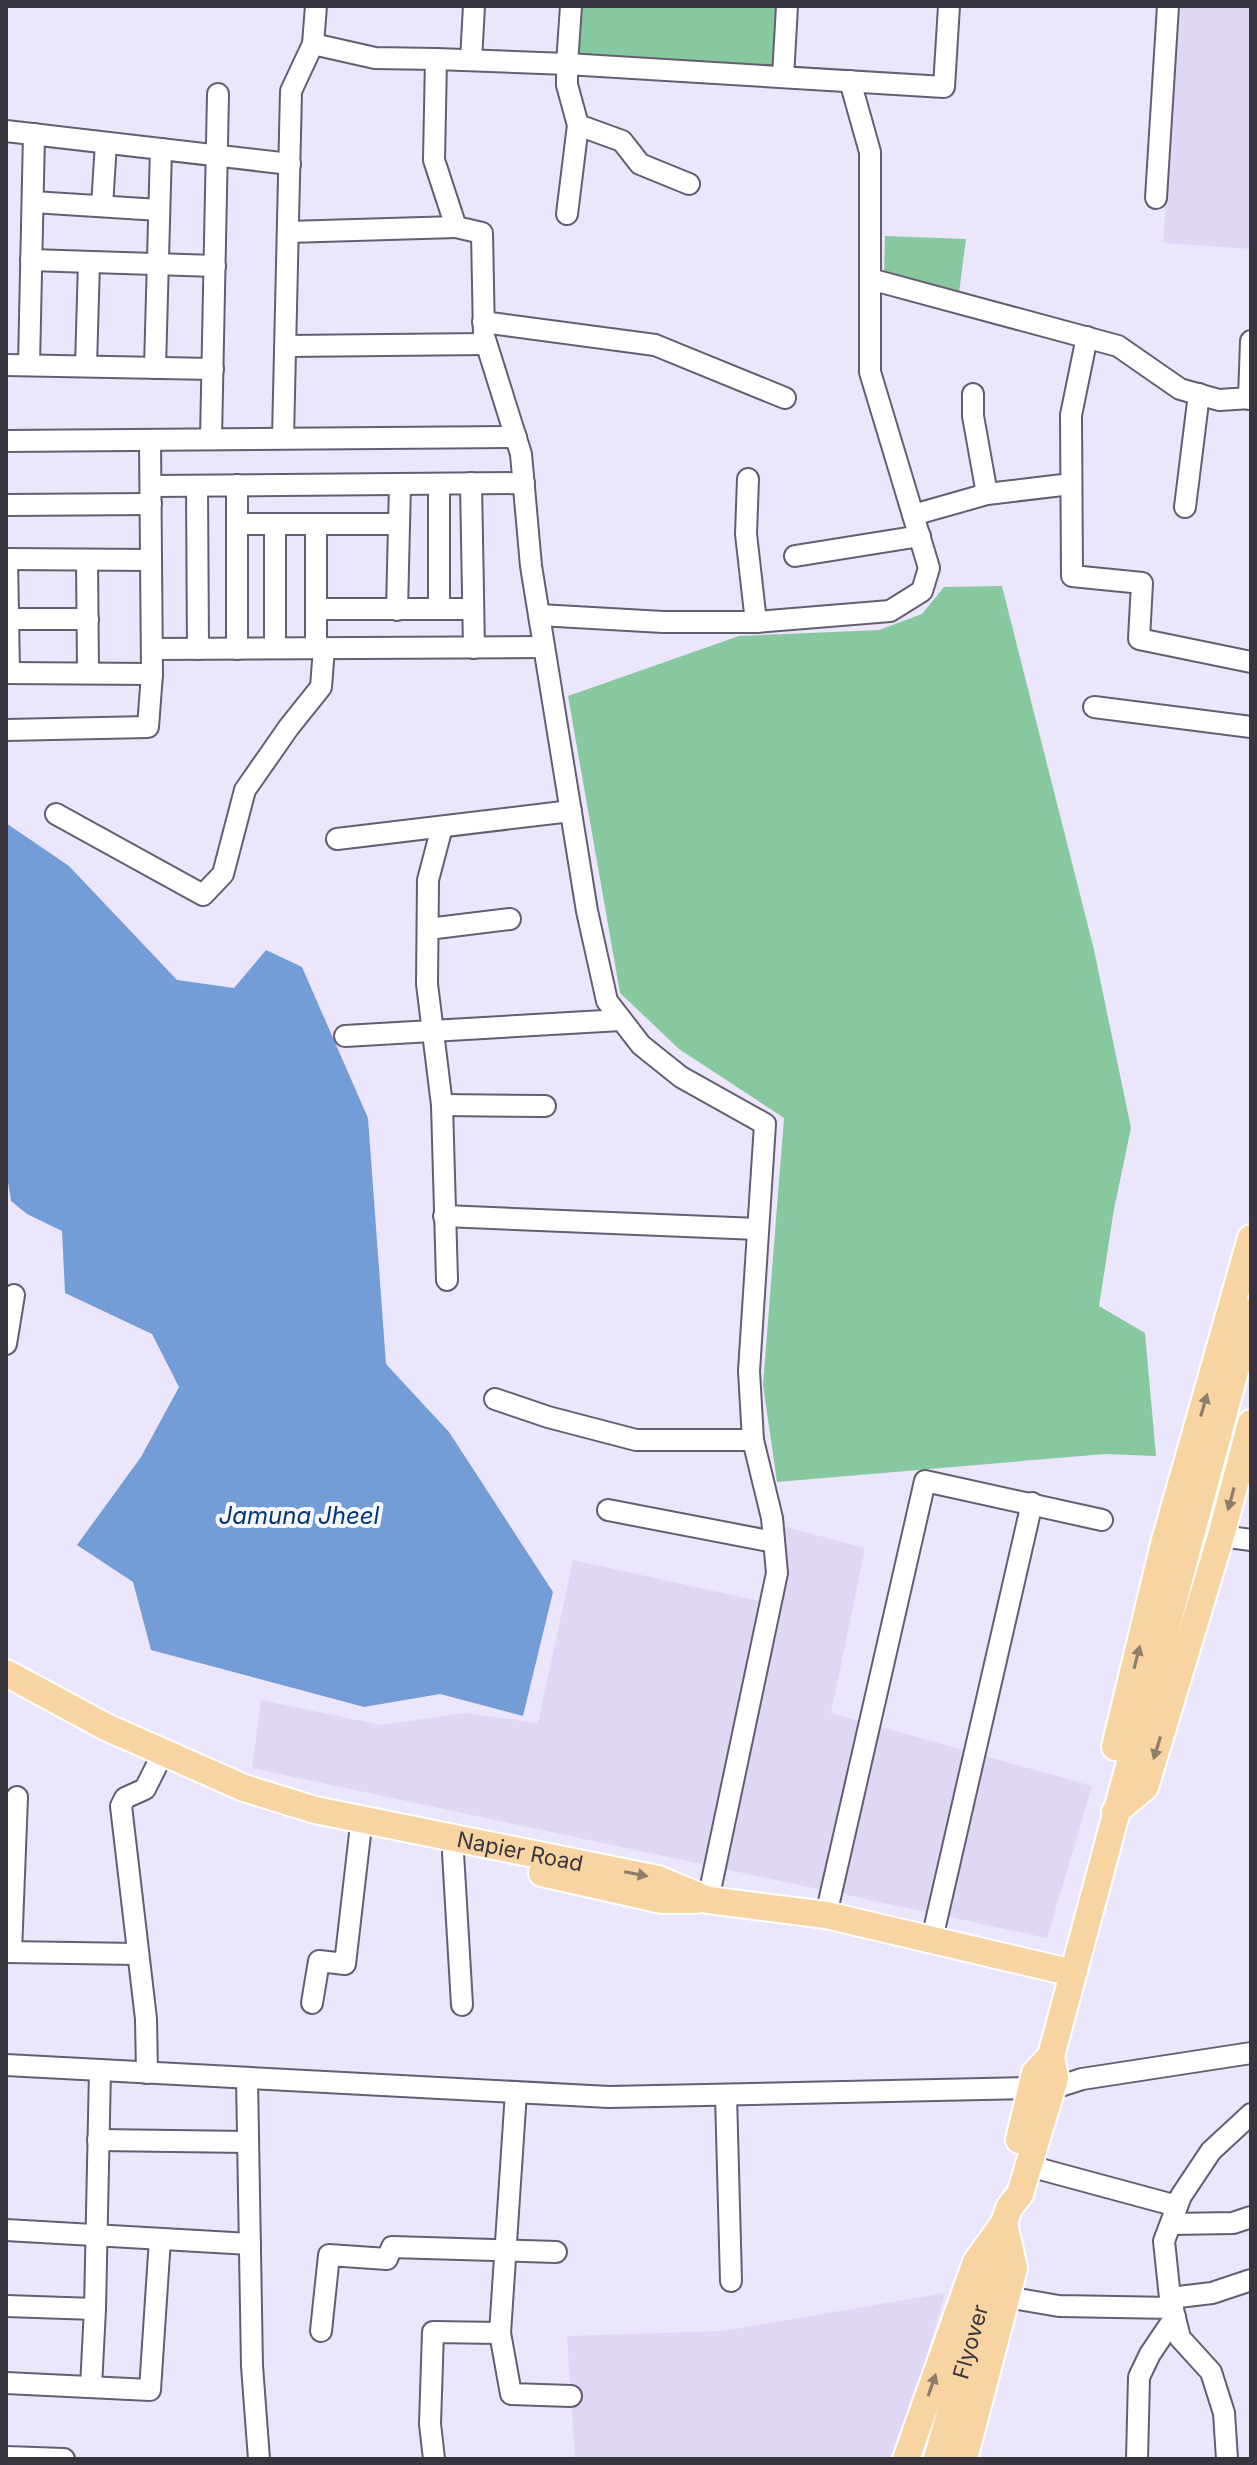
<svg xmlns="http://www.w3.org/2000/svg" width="1257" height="2465" viewBox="0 0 1257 2465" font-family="Inter,sans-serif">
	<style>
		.built { fill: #dfd7f4 }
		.green { fill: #88c89f }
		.water { fill: #749dd8 }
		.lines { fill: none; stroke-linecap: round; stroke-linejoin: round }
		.minor-casing { stroke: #635e71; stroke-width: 24 }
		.major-casing { stroke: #fff; stroke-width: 30 }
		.minor { stroke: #fff; stroke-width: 20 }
		.major { stroke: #f8d4a3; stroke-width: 26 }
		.oneway { fill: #8e7d6b }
		.labels { text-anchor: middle; stroke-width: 8; stroke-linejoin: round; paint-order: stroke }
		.street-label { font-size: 22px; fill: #38353e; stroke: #f8f7fb }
		.water-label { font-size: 24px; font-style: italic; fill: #00367a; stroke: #f8f7fb }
	</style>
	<rect width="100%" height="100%" fill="#ece6fd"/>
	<g class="built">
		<polygon points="1178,6 1251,6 1251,249 1163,243"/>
		<polygon points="782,1526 865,1548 831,1713 1092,1786 1047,1938 252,1768 261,1700 381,1725 465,1713 538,1723 573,1560 759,1601"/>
		<polygon points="945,2293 897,2459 575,2459 567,2336 722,2331"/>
	</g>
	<g class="green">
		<polygon points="582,6 781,6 777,70 579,58"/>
		<polygon points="885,236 966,239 959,293 884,275"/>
		<polygon points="1002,586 1094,950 1131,1128 1114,1209 1099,1306 1145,1333 1156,1456 1105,1454 777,1482 763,1385 784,1118 679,1049 620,993 568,696 739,636 879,630 922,614 944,587"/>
	</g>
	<polygon class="water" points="6,823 69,866 177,980 234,988 266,950 302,967 368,1118 386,1364 449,1432 553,1592 523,1716 440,1694 364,1707 151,1650 133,1582 77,1545 141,1457 179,1387 152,1334 65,1293 62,1231 27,1214 11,1201 6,1170"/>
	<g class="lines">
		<defs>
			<g id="minor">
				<polyline points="571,6 567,64 436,59 434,160 456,227 482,233 484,336 521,454 531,566 587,911 607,1001 641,1045 681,1077 765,1124 749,1371 753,1440 772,1518 777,1573 708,1900"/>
				<polyline points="313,44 375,58 436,59"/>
				<polyline points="471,60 474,6"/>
				<polyline points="783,77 787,6"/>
				<polyline points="6,131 290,164"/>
				<polyline points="689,184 640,164 622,141 578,125 567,85 567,64 944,87 949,6"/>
				<polyline points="1156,198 1168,6"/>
				<polyline points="33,202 159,210"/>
				<polyline points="102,206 106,143"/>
				<polyline points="567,214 578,125"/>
				<polyline points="288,232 456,227"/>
				<polyline points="31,260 215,266"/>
				<polyline points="870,279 1118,346 1180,389 1219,400 1251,398"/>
				<polyline points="483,322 655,345 785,398"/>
				<polyline points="1087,337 1071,415 1072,576 1142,583 1139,639 1251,662"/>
				<polyline points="286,346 486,344"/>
				<polyline points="6,365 213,369"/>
				<polyline points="29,365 34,134"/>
				<polyline points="86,366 89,262"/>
				<polyline points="155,368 161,149"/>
				<polyline points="973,394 973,416 987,494"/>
				<polyline points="1249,399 1251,341"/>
				<polyline points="283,438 291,91 313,44 316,6"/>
				<polyline points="211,439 218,94"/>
				<polyline points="6,441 516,437"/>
				<polyline points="748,479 746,534 756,622"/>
				<polyline points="471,483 474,648"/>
				<polyline points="151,486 524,483"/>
				<polyline points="197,486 198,649"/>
				<polyline points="6,505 151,504"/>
				<polyline points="1185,507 1199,394"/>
				<polyline points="913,515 987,494 1071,484"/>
				<polyline points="237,524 399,524"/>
				<polyline points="316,524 316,648"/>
				<polyline points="795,556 920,536"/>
				<polyline points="6,559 151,560"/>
				<polyline points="7,559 9,673"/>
				<polyline points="87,560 88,673"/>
				<polyline points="316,609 473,609"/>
				<polyline points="439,609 439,484"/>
				<polyline points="397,610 400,484"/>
				<polyline points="539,615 663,622 756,622 890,611 922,591 929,568 870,372 870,152 850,81"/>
				<polyline points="8,619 88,619"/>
				<polyline points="275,648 275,524"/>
				<polyline points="152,649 544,647"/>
				<polyline points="237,649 237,485"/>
				<polyline points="6,673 152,674"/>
				<polyline points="1094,707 1251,727"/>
				<polyline points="6,730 148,727 152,674 150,440"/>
				<polyline points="56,814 203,895 223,874 245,790 289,727 321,687 324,648"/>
				<polyline points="442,827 428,880 427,984 442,1105 447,1280"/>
				<polyline points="337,839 571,811"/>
				<polyline points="428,929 510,919"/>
				<polyline points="345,1036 621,1020"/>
				<polyline points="442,1105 545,1106"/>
				<polyline points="444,1216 758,1229"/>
				<polyline points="6,1344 14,1295"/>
				<polyline points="495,1399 548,1417 636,1440 753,1440"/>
				<polyline points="608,1510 774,1542"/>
				<polyline points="1221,1536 1251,1540"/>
				<polyline points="453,1853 462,2005"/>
				<polyline points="826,1915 925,1481 1102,1520"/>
				<polyline points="932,1939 1032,1503"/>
				<polyline points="6,1952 138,1954"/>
				<polyline points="11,1952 17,1797"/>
				<polyline points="312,2003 319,1961 345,1964 360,1834"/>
				<polyline points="6,2065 609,2097 1032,2088"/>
				<polyline points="147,2073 146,2019 121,1806 125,1798 145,1789 163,1753"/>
				<polyline points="247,2078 252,2366 259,2459"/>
				<polyline points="1051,2089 1082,2079 1251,2053"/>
				<polyline points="726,2095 731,2281"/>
				<polyline points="98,2140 248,2142"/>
				<polyline points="1029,2166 1177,2206"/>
				<polyline points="1171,2224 1233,2223 1251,2217"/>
				<polyline points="6,2230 250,2244"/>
				<polyline points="1006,2297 1059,2306 1173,2308"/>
				<polyline points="1170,2298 1212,2293 1251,2280"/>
				<polyline points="6,2306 95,2309 91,2387"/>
				<polyline points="95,2309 100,2070"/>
				<polyline points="321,2331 329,2255 387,2259 392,2247 556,2252"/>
				<polyline points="500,2333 511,2394 571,2396"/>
				<polyline points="6,2383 150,2390 160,2239"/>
				<polyline points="6,2457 64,2459"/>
				<polyline points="434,2459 430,2424 433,2332 500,2333 516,2092"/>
				<polyline points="1137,2459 1139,2377 1150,2354 1175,2317"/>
				<polyline points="1227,2459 1224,2413 1211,2372 1180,2338 1170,2298 1164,2241 1181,2196 1211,2151 1251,2114"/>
			</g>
			<g id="major">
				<path id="s1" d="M6,1673L106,1727L244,1788L315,1810L658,1879L708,1900L826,1915L1073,1973"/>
				<polyline points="1115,1747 1164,1544 1251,1238"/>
				<polyline points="1115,1812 1145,1787 1221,1536 1251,1423"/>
				<polyline points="542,1873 662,1900 696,1900"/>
				<polyline points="1019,2140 1035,2073 1051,2056"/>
				<polyline points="906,2459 976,2262 1004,2223 1009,2208 1020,2194 1055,2078 1051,2056 1251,1312"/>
				<path id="s2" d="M937,2459L993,2262"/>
				<polyline points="964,2459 1014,2268 1004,2223"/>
			</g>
		</defs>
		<use href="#minor" class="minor-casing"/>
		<use href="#major" class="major-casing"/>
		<use href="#minor" class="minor"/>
		<use href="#major" class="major"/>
	</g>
	<defs><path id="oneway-solid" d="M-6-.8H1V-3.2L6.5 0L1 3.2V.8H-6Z" transform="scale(2)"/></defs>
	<g class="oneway">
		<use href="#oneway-solid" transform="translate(1204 1405) rotate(-74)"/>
		<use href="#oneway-solid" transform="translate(1231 1499) rotate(105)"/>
		<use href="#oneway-solid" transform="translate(1137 1657) rotate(-76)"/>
		<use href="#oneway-solid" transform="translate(1157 1748) rotate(107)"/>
		<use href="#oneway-solid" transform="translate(636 1874) rotate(11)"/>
		<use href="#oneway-solid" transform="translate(932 2385) rotate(-71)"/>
	</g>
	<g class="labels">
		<g class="street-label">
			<text dy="8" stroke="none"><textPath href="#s1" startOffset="548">Napier Road</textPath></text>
			<text dy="8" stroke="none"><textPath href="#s2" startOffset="122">Flyover</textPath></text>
		</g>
		<g class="water-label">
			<text x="299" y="1524">Jamuna Jheel</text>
		</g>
	</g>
	<rect width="1257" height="2465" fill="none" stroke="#38353e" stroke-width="16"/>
</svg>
